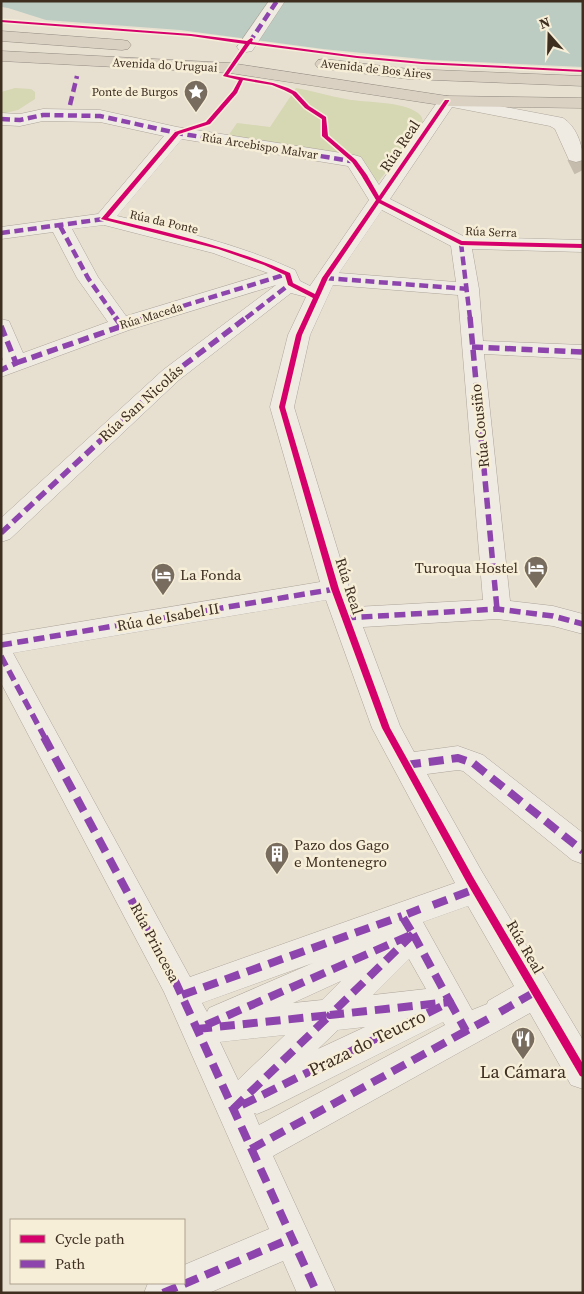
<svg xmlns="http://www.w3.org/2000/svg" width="584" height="1294" viewBox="0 0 584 1294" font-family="'Source Serif 4',serif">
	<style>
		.green { fill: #d6d7b3 }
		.water { fill: #bcccc2 }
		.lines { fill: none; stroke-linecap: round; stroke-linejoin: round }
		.minor-tunnel { stroke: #c5bcae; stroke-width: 19; stroke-dasharray: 19 9; stroke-linecap: butt }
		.minor-casing { stroke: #ada599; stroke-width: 1 }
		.highway-casing { stroke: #928b80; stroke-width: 1 }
		.path { stroke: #c8c2b9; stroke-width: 2; stroke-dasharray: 2.5 2; stroke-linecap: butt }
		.minor { fill: #efebe3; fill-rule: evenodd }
		.highway { fill: #dad1c2; fill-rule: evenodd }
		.quiet-far2 { stroke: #8e44ad; stroke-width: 4.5; stroke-dasharray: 9 4.5; stroke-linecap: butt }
		.quiet-far1 { stroke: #8e44ad; stroke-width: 5.5; stroke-dasharray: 11 5.5; stroke-linecap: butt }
		.quiet { stroke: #8e44ad; stroke-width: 8; stroke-dasharray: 15 8; stroke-linecap: butt }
		.cycleway-casing { stroke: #f7eed8; stroke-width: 3 }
		.cycleway { fill: #d6006c; fill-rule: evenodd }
		.labels { text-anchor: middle; stroke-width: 5; stroke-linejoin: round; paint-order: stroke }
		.far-street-label { font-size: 12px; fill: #3d2e20; stroke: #f7eed8 }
		.far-poi-label { font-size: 12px; fill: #3d2e20; stroke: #f7eed8; text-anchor: end }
		.street-label { font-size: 15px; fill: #3d2e20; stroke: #f7eed8 }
		.poi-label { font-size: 15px; fill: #3d2e20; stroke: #f7eed8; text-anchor: start }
		.near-street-label { font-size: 18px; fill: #3d2e20; stroke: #f7eed8 }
		.near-poi-label { font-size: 18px; fill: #3d2e20; stroke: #f7eed8 }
	</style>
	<rect width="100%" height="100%" fill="#e7e0d1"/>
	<g class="green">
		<polygon points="15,88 31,89 35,92 35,99 18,110 1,114 1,92"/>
		<path d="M296,88C313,91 329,96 346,99C366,103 402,101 418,113C423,117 423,121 423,127L373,188L347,162L228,136L237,123L270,127Z"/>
	</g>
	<polygon class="water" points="1,1 583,1 583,67 432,60 323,49 180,30 46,20 8,8 1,7"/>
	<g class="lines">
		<polyline class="minor-tunnel" points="576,156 583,170"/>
		<defs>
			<g id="minor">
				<polygon points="269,1 285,1 252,51 246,52 240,51 237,47"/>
				<path d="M447,96L563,118C576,126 583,145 583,160L576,162L569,160L555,129L550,126L452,107L390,199L465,237L583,240V252L472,249L479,289L483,341L583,345V359L484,354L510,601L553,606L583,614V634L553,626L497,619L363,627L400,726L414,752L458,746L483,755L583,833V864L572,860L463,771L458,770L427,774L481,870L583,1040V1089L571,1085L530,1013L273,1156L336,1293H297L283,1261L209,1293H144L148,1283H184V1265L269,1229L164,992L1,683V635L320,582L270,407L288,335L306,297L291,293L179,380L10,539L1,542V518L163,370L276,285L129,330L1,377V361L3,360L1,354V319L9,321L23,353L108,322L77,278L53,232L1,239V227L98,214L164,136L100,122L43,121L20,126L1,125V113L20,114L43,109L100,110L177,127L354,155L361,157L379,185L441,97ZM182,139L348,166L369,200L310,286L300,281L295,270C238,244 178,230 117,216ZM382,210L451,246L456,282L339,273ZM104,225L213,253L268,273L126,316L98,277L72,229ZM333,285L458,295L483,600L355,607L294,407L310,335ZM326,600L372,728L455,883L190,977L13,653ZM468,906L514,986L488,1001L487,1004L472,1010L423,922ZM409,959L426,989L373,995ZM313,963L209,1008L207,1012L202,1003ZM341,981L322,1000L293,1003ZM443,1022L445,1025L259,1125L254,1113L257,1114L269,1109ZM365,1027L318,1049L338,1030ZM285,1035L238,1080L220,1042Z"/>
			</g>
			<g id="highway">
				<polygon points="1,31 122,40 128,41 131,45 128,49 122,50 1,41"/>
				<polygon points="1,51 230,63 447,96 583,98 583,108 447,106 230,73 1,61"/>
				<polygon points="324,59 409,69 583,76 583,86 409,79 318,68 315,64 318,60"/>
			</g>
		</defs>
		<use href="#minor" class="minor-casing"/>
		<use href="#highway" class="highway-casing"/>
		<g class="path">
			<polyline points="311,109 324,118 323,127"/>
			<polyline points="219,110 232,96"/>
		</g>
		<use href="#minor" class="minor"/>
		<use href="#highway" class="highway"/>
		<g class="quiet-far2">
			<polyline points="249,43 277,1"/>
			<polyline points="70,105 77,76"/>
			<polyline points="1,119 20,120 43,115 100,116 177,133 351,161"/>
			<polyline points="60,226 88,278 116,318"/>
			<polyline points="1,233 104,219"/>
			<polyline points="461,243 470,318"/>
			<polyline points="325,278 468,289"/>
			<polyline points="144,318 287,274"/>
			<polyline points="246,318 290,284"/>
		</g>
		<g class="quiet-far1">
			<polyline points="115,317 121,325"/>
			<polyline points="470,317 497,609"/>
			<polyline points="1,326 16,363 1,370"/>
			<polyline points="472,347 583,352"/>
			<polyline points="16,363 148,317"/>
			<polyline points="1,533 171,375 247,317"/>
			<polyline points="345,618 497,609 553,616 583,624"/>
			<polyline points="1,645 335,589"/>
			<polyline points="1,656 45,738"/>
		</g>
		<g class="quiet">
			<polyline points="44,737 176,983 317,1293"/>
			<polyline points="406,765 458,758 473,763 583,851"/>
			<polyline points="433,905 475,889"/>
			<polygon points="413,934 450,1002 330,1015"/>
			<polyline points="182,995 402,916"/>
			<polyline points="500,1012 535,992"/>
			<polyline points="206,1025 413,934 402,916 420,909"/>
			<polyline points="197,1029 330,1015"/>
			<polyline points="242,1105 450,1002 466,1031 488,1019"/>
			<polyline points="233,1109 330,1015"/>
			<polyline points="251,1149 466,1031"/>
			<polyline points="163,1293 292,1238"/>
		</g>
		<defs>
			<path id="cycleway" d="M1,20L191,34L247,41L251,38L253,39L252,42L357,56L422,62L583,70V72L422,64L357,58L250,44L228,75L273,83L288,88L296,92L309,106L326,117L328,136L356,160L367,175L379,196L445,100H449V101L381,200L462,241L583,244V248L461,245L379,203L328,278L302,335L285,407L339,589L390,728L473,877L583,1064V1077L580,1076L467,883L382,728L331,589L279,407L296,335L313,298L288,285L285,275L264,265L218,249L101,219L175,132L206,122L233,91L239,80L223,76L245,44L191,36L1,22ZM243,80L272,85L284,90L292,94L305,108L322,119V136L352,162L361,175L376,200L322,278L315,294L293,283L290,273C231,247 170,233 108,218L179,134L210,124L237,93Z"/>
		</defs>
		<use href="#cycleway" class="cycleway-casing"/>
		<use href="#cycleway" class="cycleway"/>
	</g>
	<defs>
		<symbol id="sight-pin" viewBox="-11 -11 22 30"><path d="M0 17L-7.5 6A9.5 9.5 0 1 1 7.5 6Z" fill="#786c5e" stroke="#f7eed8"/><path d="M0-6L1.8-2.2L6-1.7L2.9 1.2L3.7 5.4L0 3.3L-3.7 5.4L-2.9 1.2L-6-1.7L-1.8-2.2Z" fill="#fff"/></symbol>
		<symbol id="hotel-pin" viewBox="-11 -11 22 30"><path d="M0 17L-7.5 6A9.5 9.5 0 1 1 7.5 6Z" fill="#786c5e" stroke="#f7eed8"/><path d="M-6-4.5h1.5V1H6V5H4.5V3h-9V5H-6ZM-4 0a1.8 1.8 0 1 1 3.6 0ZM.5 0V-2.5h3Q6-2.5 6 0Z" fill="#fff"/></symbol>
		<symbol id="building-pin" viewBox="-11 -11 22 30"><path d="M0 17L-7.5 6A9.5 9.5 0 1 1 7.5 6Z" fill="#786c5e" stroke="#f7eed8"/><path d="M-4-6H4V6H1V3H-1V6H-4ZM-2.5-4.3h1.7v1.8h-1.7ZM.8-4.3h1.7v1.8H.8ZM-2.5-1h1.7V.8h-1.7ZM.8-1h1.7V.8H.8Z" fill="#fff"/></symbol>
		<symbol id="restaurant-pin" viewBox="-11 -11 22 30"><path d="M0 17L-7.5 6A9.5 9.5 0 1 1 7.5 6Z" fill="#786c5e" stroke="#f7eed8"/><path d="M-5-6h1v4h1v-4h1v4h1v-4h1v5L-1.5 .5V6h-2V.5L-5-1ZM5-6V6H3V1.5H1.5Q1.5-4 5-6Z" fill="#fff"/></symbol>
	</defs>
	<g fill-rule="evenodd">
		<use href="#sight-pin" x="182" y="78" width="28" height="38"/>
		<use href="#hotel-pin" x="522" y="554" width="28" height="38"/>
		<use href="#hotel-pin" x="149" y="561" width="28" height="38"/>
		<use href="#building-pin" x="263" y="840" width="28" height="38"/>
		<use href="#restaurant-pin" x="509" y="1025" width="28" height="38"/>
	</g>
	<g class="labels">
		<g class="far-street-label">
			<text transform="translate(165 65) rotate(3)" y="4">Avenida do Uruguai</text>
			<text transform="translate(376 69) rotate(6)" y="4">Avenida de Bos Aires</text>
			<text transform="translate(260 146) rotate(9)" y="4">Rúa Arcebispo Malvar</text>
			<text transform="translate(164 222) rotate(13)" y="4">Rúa da Ponte</text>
			<text transform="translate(491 232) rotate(2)" y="4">Rúa Serra</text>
			<text transform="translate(151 316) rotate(-17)" y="4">Rúa Maceda</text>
		</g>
		<g class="far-poi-label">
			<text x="178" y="96">Ponte de Burgos</text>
		</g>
		<g class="street-label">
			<text transform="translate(400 146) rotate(-56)" y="5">Rúa Real</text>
			<text transform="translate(141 403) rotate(-42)" y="5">Rúa San Nicolás</text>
			<text transform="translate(480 426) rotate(-96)" y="5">Rúa Cousiño</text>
			<text transform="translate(349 586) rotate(72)" y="5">Rúa Real</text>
			<text transform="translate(168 617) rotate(-10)" y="5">Rúa de Isabel II</text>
			<text transform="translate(155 943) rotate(62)" y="5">Rúa Princesa</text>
			<text transform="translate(525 947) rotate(60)" y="5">Rúa Real</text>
		</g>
		<g class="poi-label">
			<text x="518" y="573" text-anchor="end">Turoqua Hostel</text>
			<text x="180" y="580">La Fonda</text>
			<text x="294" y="850">Pazo dos Gago<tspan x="294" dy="17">e Montenegro</tspan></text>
		</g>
		<g class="near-street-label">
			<text transform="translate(367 1043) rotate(-26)" y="6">Praza do Teucro</text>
		</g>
		<g class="near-poi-label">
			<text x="523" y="1078">La Cámara</text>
		</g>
	</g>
	<rect width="584" height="1294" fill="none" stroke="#3d2e20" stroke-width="5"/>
	<rect x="10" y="1219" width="175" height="65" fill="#f7eed8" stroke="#ada18e"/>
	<rect x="20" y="1235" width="25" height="8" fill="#d6006c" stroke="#ada18e"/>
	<text x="55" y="1244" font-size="15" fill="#3d2e20">Cycle path</text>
	<rect x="20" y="1260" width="25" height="8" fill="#8e44ad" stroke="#ada18e"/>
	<text x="55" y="1269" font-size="15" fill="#3d2e20">Path</text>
	<g transform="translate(549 35) rotate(340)" stroke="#f7eed8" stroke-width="4" paint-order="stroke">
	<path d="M0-4L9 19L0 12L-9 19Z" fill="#3d2e20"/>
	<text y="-8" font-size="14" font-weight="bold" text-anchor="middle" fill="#3d2e20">N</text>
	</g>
</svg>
